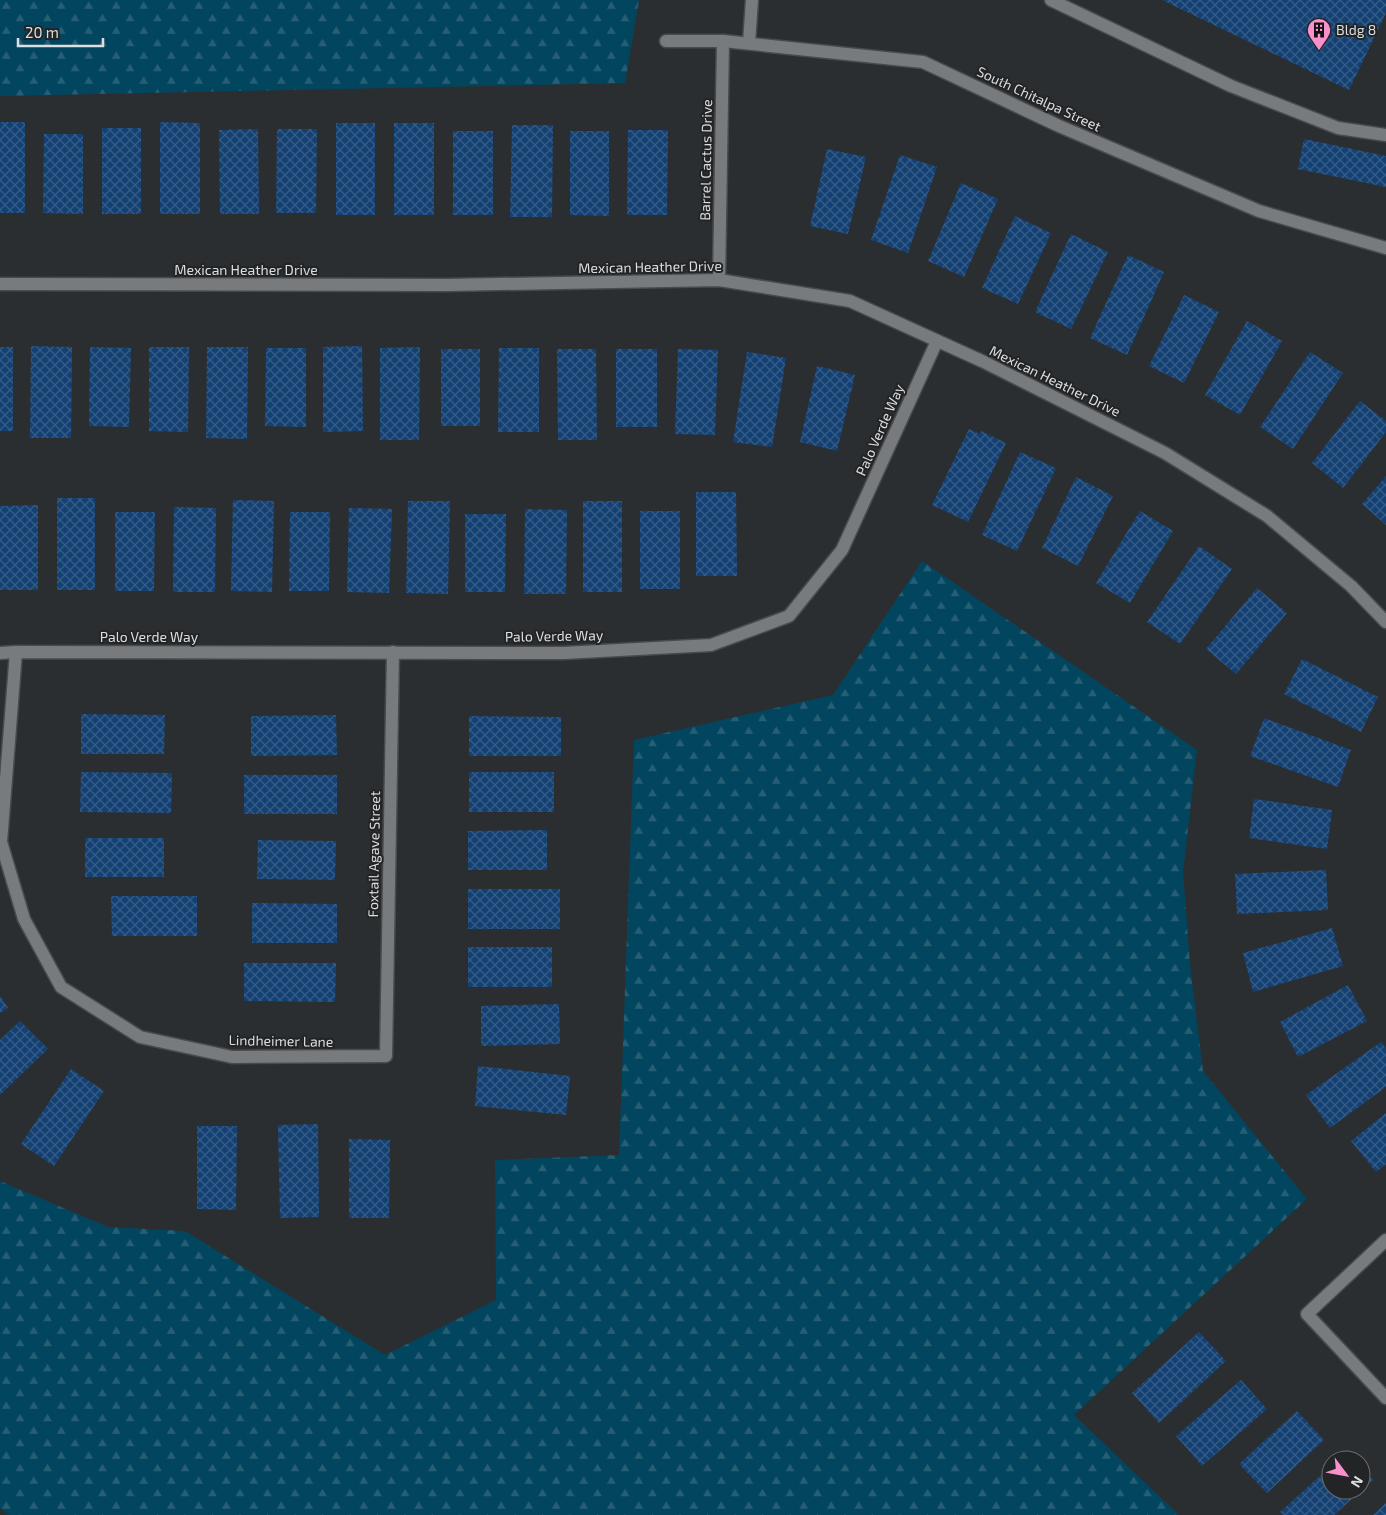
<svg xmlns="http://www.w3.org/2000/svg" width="1386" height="1515" viewBox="0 0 1386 1515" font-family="'Exo 2',sans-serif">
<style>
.forest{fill:url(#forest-firs)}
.building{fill:url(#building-cross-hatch)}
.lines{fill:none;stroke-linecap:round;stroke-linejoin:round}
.minor-casing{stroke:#484a4c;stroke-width:15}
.minor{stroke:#787b7d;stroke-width:12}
.labels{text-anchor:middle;stroke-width:4;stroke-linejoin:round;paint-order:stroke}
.poi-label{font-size:14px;fill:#dcdedf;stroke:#222426;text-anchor:start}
.street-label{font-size:14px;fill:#dcdedf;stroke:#222426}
</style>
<defs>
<pattern id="forest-firs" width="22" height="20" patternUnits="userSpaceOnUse" patternTransform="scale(1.25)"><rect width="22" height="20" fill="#02455e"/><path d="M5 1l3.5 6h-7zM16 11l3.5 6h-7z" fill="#265f75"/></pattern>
<pattern id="building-cross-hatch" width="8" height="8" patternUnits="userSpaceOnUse" patternTransform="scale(1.25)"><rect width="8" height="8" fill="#144173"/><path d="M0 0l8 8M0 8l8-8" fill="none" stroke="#365c86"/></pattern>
</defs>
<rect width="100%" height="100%" fill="#2b2e30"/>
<g class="forest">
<polygon points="0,0 639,0 625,83 0,96"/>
<polygon points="922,561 1197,750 1183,872 1190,965 1203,1071 1307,1199 1074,1415 1179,1515 9,1515 0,1508 0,1181 108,1227 185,1231 385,1355 496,1300 495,1160 619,1155 634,740 833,695"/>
</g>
<g class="building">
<polygon points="1162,0 1386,0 1386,13 1349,90"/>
<rect x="0" y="122" width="25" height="91"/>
<polygon points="160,122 200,123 200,214 160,214"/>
<rect x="336" y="123" width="39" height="92"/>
<rect x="394" y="123" width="40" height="92"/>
<polygon points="512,125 553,125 552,217 510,217"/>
<rect x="102" y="128" width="39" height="86"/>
<polygon points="258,129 259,214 220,214 219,130"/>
<polygon points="277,129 317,129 316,213 276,213"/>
<polygon points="628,130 668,130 667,215 627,215"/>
<rect x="453" y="131" width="40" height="84"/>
<polygon points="570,131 609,131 609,216 570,215"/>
<polygon points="44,134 83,134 83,214 43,213"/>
<polygon points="1304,139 1386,156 1386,187 1298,169"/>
<polygon points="827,149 866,157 848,234 810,226"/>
<polygon points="900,155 937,167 908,253 871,240"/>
<polygon points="961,183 998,199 964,277 928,261"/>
<polygon points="1015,216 1051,233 1018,304 982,288"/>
<polygon points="1071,234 1108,252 1071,329 1035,312"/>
<polygon points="1128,255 1164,272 1127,355 1090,338"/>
<polygon points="1184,295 1219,312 1184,383 1149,366"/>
<polygon points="1247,321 1282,341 1240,415 1205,395"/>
<polygon points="31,346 72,347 71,438 30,438"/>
<polygon points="362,346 363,431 323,432 323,347"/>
<rect x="0" y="347" width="13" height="84"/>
<polygon points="90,347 131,348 129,427 89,426"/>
<polygon points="149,347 189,347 188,432 149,431"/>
<polygon points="207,347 248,347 247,439 206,438"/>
<polygon points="420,347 419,440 380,440 380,348"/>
<polygon points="266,348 306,348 306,427 265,426"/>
<polygon points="499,348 539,348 539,432 498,432"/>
<rect x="441" y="349" width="39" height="77"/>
<polygon points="557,349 596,349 597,440 558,440"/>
<rect x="616" y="349" width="41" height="78"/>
<polygon points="678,349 718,350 715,435 675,434"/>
<polygon points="747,352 786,358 772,447 733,442"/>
<polygon points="1310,352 1343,373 1293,449 1260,427"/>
<polygon points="817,366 855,375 837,451 800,442"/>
<polygon points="1360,401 1386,421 1386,432 1343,488 1312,463"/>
<polygon points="969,429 980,434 981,431 1006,443 968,522 932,505"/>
<polygon points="1020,452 1056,468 1017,551 982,535"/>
<polygon points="1386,476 1386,525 1362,504"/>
<polygon points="1076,477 1113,496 1078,566 1042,548"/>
<polygon points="696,492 736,492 737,576 696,576"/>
<rect x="57" y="498" width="38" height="92"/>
<polygon points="233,500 274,501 272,592 231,591"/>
<polygon points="408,501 450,501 448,594 406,593"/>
<rect x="583" y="501" width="39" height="91"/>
<polygon points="38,505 38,590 0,590 0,506"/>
<polygon points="174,507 216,508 215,592 173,592"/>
<polygon points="349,508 392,509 389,593 347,592"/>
<polygon points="525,509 567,510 566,594 524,594"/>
<rect x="640" y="511" width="40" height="78"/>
<polygon points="1140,511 1173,531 1130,603 1096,583"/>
<polygon points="115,512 155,512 154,591 115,591"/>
<polygon points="290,512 330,512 329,591 289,591"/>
<polygon points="465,514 506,514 505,592 465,592"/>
<polygon points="1199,546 1232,569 1180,644 1147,622"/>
<polygon points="1257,588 1287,613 1236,674 1206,649"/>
<polygon points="1302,659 1378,697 1361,732 1284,694"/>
<polygon points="81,714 165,715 164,754 81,754"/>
<polygon points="336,715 337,755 251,756 251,716"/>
<polygon points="469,716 561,717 561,756 469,756"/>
<polygon points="1264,718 1351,750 1338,787 1250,756"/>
<polygon points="81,772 172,773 171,813 80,812"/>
<rect x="469" y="772" width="85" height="40"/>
<rect x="244" y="775" width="93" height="39"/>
<polygon points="1254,799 1332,810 1327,849 1249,838"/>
<polygon points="547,830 547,870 468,870 468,831"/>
<rect x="85" y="838" width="79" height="39"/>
<polygon points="258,840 336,841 335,880 257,879"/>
<polygon points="1326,870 1328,910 1237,914 1235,874"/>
<rect x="468" y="889" width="92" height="40"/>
<polygon points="111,896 197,896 197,936 112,936"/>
<polygon points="252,903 337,904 337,943 252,943"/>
<polygon points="1332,928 1343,966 1253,992 1243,953"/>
<rect x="468" y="947" width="84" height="40"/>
<polygon points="244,963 336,963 335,1002 244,1001"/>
<polygon points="1348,985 1367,1021 1298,1057 1280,1022"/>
<polygon points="0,996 8,1008 0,1013"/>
<polygon points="559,1004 560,1044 481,1046 481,1006"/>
<polygon points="20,1021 48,1049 0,1095 0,1040"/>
<polygon points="1381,1042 1386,1048 1386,1087 1330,1128 1306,1095"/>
<polygon points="478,1066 570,1076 566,1115 475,1106"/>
<polygon points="71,1069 104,1091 54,1166 21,1144"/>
<polygon points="1386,1113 1386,1164 1376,1172 1351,1141"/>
<polygon points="318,1124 319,1217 280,1218 278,1125"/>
<polygon points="197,1126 237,1126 236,1210 197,1209"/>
<polygon points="349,1139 390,1140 389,1218 349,1218"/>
<polygon points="1199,1332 1226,1361 1159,1423 1132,1393"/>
<polygon points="1241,1380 1267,1409 1202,1466 1176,1436"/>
<polygon points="1297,1411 1324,1440 1267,1493 1239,1464"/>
<polygon points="1348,1451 1356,1460 1337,1460"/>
<polygon points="1331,1466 1331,1490 1361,1490 1361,1466 1373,1480 1334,1515 1283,1515 1280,1512"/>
<polygon points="1386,1503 1386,1515 1373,1515"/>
</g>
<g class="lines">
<g class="minor-casing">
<g id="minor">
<polyline points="1051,0 1231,86 1338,128 1386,135"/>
<polyline points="666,41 723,41 923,62 1059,126 1259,211 1386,248"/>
<polyline points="749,43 752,0"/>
<polyline points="719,280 723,41"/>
<polyline points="0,284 448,285 719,280 850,301 984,362 1165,453 1267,516 1351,586 1386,622"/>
<polyline points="16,652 1,842 24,919 61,987 140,1037 232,1057 386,1056 393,652"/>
<polyline points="0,653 16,652 564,653 711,645 789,616 842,550 937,341"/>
<polyline points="1386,1240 1307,1314 1386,1398"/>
</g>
</g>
<use href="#minor" class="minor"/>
</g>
<defs>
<g id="building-pin" transform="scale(1.25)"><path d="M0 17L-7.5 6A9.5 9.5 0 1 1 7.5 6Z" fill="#f890cc" stroke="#222426"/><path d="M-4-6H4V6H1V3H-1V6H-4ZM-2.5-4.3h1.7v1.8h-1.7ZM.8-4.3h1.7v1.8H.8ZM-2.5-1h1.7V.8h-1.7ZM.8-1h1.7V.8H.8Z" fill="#111"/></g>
</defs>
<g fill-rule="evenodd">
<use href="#building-pin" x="1319" y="30"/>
</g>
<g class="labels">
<g class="poi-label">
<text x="1336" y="35">Bldg 8</text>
</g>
<g class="street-label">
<text transform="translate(1039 99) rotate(25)" y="5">South Chitalpa Street</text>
<text transform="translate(706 160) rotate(-89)" y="5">Barrel Cactus Drive</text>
<text transform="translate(650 267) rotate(-1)" y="5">Mexican Heather Drive</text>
<text x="246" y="275">Mexican Heather Drive</text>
<text transform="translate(1055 381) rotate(26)" y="5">Mexican Heather Drive</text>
<text transform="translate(880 430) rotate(-66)" y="5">Palo Verde Way</text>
<text transform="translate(554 636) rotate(-1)" y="5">Palo Verde Way</text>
<text x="149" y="642">Palo Verde Way</text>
<text transform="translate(374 854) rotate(-89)" y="5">Foxtail Agave Street</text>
<text transform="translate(281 1041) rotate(1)" y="5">Lindheimer Lane</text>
</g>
</g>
<g transform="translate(1346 1475) rotate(122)"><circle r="24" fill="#222426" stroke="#6c6e70"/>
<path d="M0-4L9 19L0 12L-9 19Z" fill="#f890cc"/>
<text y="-8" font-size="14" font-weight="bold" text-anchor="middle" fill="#dcdedf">N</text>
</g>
<path d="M18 38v8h85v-8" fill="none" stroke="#dcdedf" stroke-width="2.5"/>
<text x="25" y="38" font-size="15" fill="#dcdedf" stroke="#222426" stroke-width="4" paint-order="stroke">20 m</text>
</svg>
